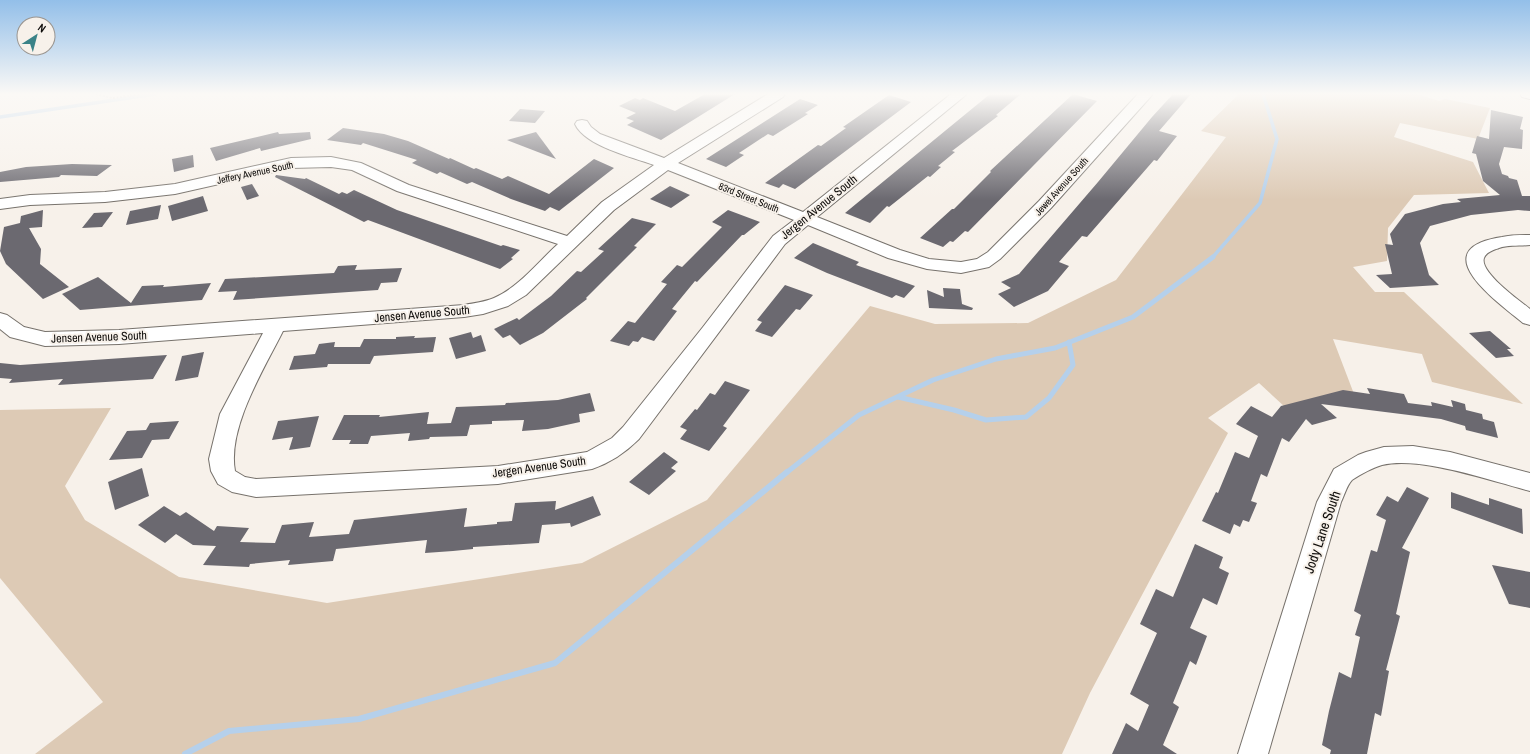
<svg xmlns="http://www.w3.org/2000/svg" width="1530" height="754" viewBox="0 0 1530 754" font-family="'Archivo Narrow',sans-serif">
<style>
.green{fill:#ddcab5}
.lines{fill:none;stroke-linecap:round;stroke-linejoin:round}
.stream-far2{stroke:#b5d0eb;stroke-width:3.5}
.stream-far1{stroke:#b5d0eb;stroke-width:5}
.stream{stroke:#b5d0eb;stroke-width:6}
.building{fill:#6b6970}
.minor-casing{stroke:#77726c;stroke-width:2}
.path{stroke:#b1aca6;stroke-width:2;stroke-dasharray:2 1.5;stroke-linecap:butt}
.minor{fill:#fff;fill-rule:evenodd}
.labels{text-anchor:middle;stroke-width:4;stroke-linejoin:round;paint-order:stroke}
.far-street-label{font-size:10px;fill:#0e0c0a;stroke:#f7f1ea}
.street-label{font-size:12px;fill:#0e0c0a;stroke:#f7f1ea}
.near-street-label{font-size:14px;fill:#0e0c0a;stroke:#f7f1ea}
</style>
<rect width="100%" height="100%" fill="#f7f1ea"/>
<polygon class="green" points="1239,94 1417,94 1439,101 1445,99 1490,108 1478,139 1400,123 1394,137 1473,162 1489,193 1414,195 1388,228 1387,261 1353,267 1375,292 1404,292 1523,404 1432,382 1422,354 1333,339 1354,394 1285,407 1259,383 1208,418 1228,433 1090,693 1062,754 35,754 103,702 0,578 0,410 111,408 65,486 85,520 179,577 327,603 582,563 707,500 870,306 935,324 1028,323 1116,280 1226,137 1201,131"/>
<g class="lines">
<g class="stream-far2">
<polyline points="0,117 155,94"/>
<polyline points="1212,258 1260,203 1277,139 1263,94"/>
</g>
<g class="stream-far1">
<polyline points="898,397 954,410 986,420 1026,417 1049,398 1073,365 1069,342"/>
<polyline points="786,473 859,415 933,380 996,359 1055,348 1133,317 1213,257"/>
</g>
<polyline class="stream" points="185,754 229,731 359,719 555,663 787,472"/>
</g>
<g class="building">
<polygon points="705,94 735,94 661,140 627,125 634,121 626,118 636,113 619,106 635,98 640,100 643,98 675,111"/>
<polygon points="990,94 1021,94 996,115 998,116 952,151 955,152 938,166 941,167 930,177 928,176 889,207 887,206 870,223 845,213"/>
<polygon points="1073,94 1097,101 968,232 965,231 953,242 950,241 943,247 920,238 952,209 954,209 991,172 990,171"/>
<polygon points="1173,94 1191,94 1159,131 1177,136 1157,161 1154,160 1087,237 1082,236 1059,262 1069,266 1048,291 1014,307 998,294 1011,288 1001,282 1019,274 1098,182 1152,117"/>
<polygon points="889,95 911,102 795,189 783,184 779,188 765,183 818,145 821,146 846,128 843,127"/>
<polygon points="800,99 818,105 805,113 808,114 773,136 768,134 739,153 744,155 726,167 706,159"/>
<polygon points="520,109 545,111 535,123 509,121"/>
<polygon points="1491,110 1523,117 1520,129 1523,130 1522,149 1504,147 1499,164 1502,174 1508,176 1509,178 1517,180 1522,196 1530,196 1530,211 1518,210 1471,215 1430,226 1420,243 1429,275 1439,285 1390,288 1376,275 1392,274 1385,244 1393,245 1390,234 1405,214 1443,204 1461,202 1457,199 1500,195 1483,181 1476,154 1472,153 1477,136 1489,139"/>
<polygon points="343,128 384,134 408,141 449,159 450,158 474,169 476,168 502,179 508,176 549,194 594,159 614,168 559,211 550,207 545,211 511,199 472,182 467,184 440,172 437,174 412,163 417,160 363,143 361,145 327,140"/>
<polygon points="278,132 279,134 310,132 311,139 261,151 260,148 216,161 210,148"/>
<polygon points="536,132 556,159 507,140"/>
<polygon points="193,155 194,167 174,172 172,159"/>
<polygon points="72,164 112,165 97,176 61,175 59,177 0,182 0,172 26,167"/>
<polygon points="276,175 305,179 306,178 339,194 342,192 347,194 354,190 397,210 501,246 503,245 520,250 511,258 513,259 500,269 368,220 364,222 275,177"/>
<polygon points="252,184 259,196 247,200 241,187"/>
<polygon points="670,186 690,195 671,208 650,199"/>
<polygon points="203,196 208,211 172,221 168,206"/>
<polygon points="161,205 158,219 126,225 130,211"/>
<polygon points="43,210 42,227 29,228 41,249 40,264 69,287 43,299 6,264 0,251 4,227 20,223 21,216"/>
<polygon points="728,210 760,222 744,235 742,235 697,282 695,281 672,309 677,311 654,341 642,337 638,342 633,341 629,346 610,341 628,321 635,323 667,284 661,282 677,265 682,267 722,227 712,222"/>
<polygon points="113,212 102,227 82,228 94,213"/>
<polygon points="632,218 656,224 634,246 637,247 586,298 587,299 543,333 520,345 510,335 503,338 494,329 517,318 519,320 551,296 577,271 581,272 604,251 598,249"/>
<polygon points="813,243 859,262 856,265 915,286 904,298 896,295 892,298 827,273 794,258"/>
<polygon points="357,265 355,270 402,268 397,282 381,283 378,290 233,300 237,291 218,292 225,279 334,273 338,266"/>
<polygon points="98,277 131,303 142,286 164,285 163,287 211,283 202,300 80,310 62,294"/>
<polygon points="785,285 813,295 800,310 796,309 772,337 755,331 762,322 757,320"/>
<polygon points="943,288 960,289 962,304 973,308 972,310 929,308 927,290 944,297"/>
<polygon points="1490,331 1511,349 1507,349 1514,356 1496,358 1469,333"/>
<polygon points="471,332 473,338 481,335 486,351 456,359 449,338"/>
<polygon points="415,336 414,338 436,337 433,352 374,356 370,364 328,364 327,367 289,370 294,356 315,354 319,344 335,342 334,347 360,347 364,339 396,339 396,337"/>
<polygon points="204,352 198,377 175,381 182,356"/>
<polygon points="167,355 153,379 58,385 63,379 9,383 12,379 0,378 0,363 20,365"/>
<polygon points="725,381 750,390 723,426 727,428 709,451 680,439 687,430 680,427 695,409 697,410 710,393 715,395"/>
<polygon points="1367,388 1404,394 1408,403 1432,406 1431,402 1453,407 1451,400 1465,404 1466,410 1482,414 1483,419 1494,422 1498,438 1466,430 1465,426 1441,419 1321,404 1337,418 1312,425 1306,419 1289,442 1282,438 1267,477 1261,474 1251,501 1257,503 1249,522 1243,520 1240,527 1234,524 1230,534 1202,521 1216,492 1218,493 1235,452 1249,458 1258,436 1236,424 1251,406 1272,417 1281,406 1343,390 1370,394"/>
<polygon points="590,393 595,411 579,414 580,422 548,429 522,431 524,420 492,421 492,424 470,425 467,436 430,437 429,439 408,441 410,433 371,436 368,444 349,444 351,440 332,440 344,415 380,415 379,417 429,412 427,424 451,423 456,407 505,405 506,403 558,400"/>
<polygon points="319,416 310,447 289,450 293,437 272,440 278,421"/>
<polygon points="179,421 169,439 152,440 142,458 109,460 127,431 146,430 150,423"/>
<polygon points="664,452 678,462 671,468 676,471 649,495 629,482"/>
<polygon points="142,468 149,496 115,510 108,482"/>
<polygon points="1407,487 1429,498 1402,548 1410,552 1396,614 1400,616 1386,670 1389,671 1381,716 1375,713 1367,754 1330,754 1331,750 1322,745 1329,711 1339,672 1351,678 1360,637 1355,635 1361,615 1354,611 1371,550 1377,552 1386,520 1376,515 1387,496 1398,502"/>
<polygon points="1451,492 1489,505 1489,498 1522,509 1523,534 1451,508"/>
<polygon points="593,496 601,515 571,527 570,523 542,525 539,543 473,547 473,549 453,551 425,553 427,540 336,549 333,561 288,565 290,560 250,564 249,567 203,565 216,546 193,545 176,534 165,543 138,525 164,506 180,516 186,512 214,531 217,526 249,528 240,542 275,543 282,525 314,522 309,537 349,534 354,520 467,508 464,527 497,524 497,522 512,521 515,503 556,501 555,510"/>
<polygon points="1195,544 1223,557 1219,568 1229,573 1217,605 1203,598 1190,628 1207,636 1196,665 1190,661 1173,703 1179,707 1163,745 1177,754 1112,754 1126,723 1138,731 1149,705 1130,694 1157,633 1140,624 1156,589 1173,597"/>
<polygon points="1492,565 1530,572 1530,608 1509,604"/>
</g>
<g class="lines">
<g class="minor-casing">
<g id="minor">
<path d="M768,94H785L783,97L678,163L803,212L951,94H967L817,217L900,250L929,259L961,262L977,259L988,252L1039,201L1138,94H1153L1051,208L1000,259L989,267L961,273L927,269L888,258L808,225L785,244L639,439C626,452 610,463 592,469L498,484L256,497L232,492L218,484L211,471L209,459L220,414L263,333L119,344L45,346L10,337L0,329V313L7,315L24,327L45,332L119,330L464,305C474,303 485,302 494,298C519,287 538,262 558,244L397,191L352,170L331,167L291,168L175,194L105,202L30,205L0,209V199L30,195L105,192L175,184L291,158L331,157L361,163L409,185L567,236L602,202L654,165C632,157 585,146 575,124L577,121L582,120L587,121L591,127L600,134L664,158ZM668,170L794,220L773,236L703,327L623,427L612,438L587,452L498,466L256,479L245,477L235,471C227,428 264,369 283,331L464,317L483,314L508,306L526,295L614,210Z"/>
<polygon points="1520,94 1530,94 1530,99 1522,97"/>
<path d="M1530,235V245C1520,246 1508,245 1499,248C1494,250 1486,252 1484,258C1479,272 1520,301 1530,309V325L1523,323C1496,301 1423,249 1502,237C1511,235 1521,235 1530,235Z"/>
<path d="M1413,446L1450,452L1530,473V491C1491,481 1422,456 1382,465C1372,468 1361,474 1352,480C1347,485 1344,496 1341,502L1268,754H1238L1317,502L1334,469L1358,455L1366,452L1384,447Z"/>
</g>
</g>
<polyline class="path" points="96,94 113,98 140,94"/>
<use href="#minor" class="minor"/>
</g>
<linearGradient id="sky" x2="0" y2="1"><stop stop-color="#93bfe9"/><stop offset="0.47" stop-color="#fbf9f6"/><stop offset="1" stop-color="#fbf9f6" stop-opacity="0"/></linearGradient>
<rect width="1530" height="200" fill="url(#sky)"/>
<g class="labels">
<g class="far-street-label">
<text transform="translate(255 172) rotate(-12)" y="4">Jeffery Avenue South</text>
<text transform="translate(1061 186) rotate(-48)" y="4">Jewel Avenue South</text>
<text transform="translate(749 197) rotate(22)" y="4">83rd Street South</text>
</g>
<g class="street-label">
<text transform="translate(819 207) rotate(-39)" y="4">Jergen Avenue South</text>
<text transform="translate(422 314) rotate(-5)" y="4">Jensen Avenue South</text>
<text transform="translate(99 337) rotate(-2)" y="4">Jensen Avenue South</text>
<text transform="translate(539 467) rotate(-8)" y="4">Jergen Avenue South</text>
</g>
<g class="near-street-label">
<text transform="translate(1322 532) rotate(-71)" y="5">Jody Lane South</text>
</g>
</g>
<g transform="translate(36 36) rotate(36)"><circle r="19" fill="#f7f1ea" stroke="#9a9590"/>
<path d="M0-3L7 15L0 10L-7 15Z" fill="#3a8287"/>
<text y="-6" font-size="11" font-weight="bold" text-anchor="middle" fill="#0e0c0a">N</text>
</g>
</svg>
